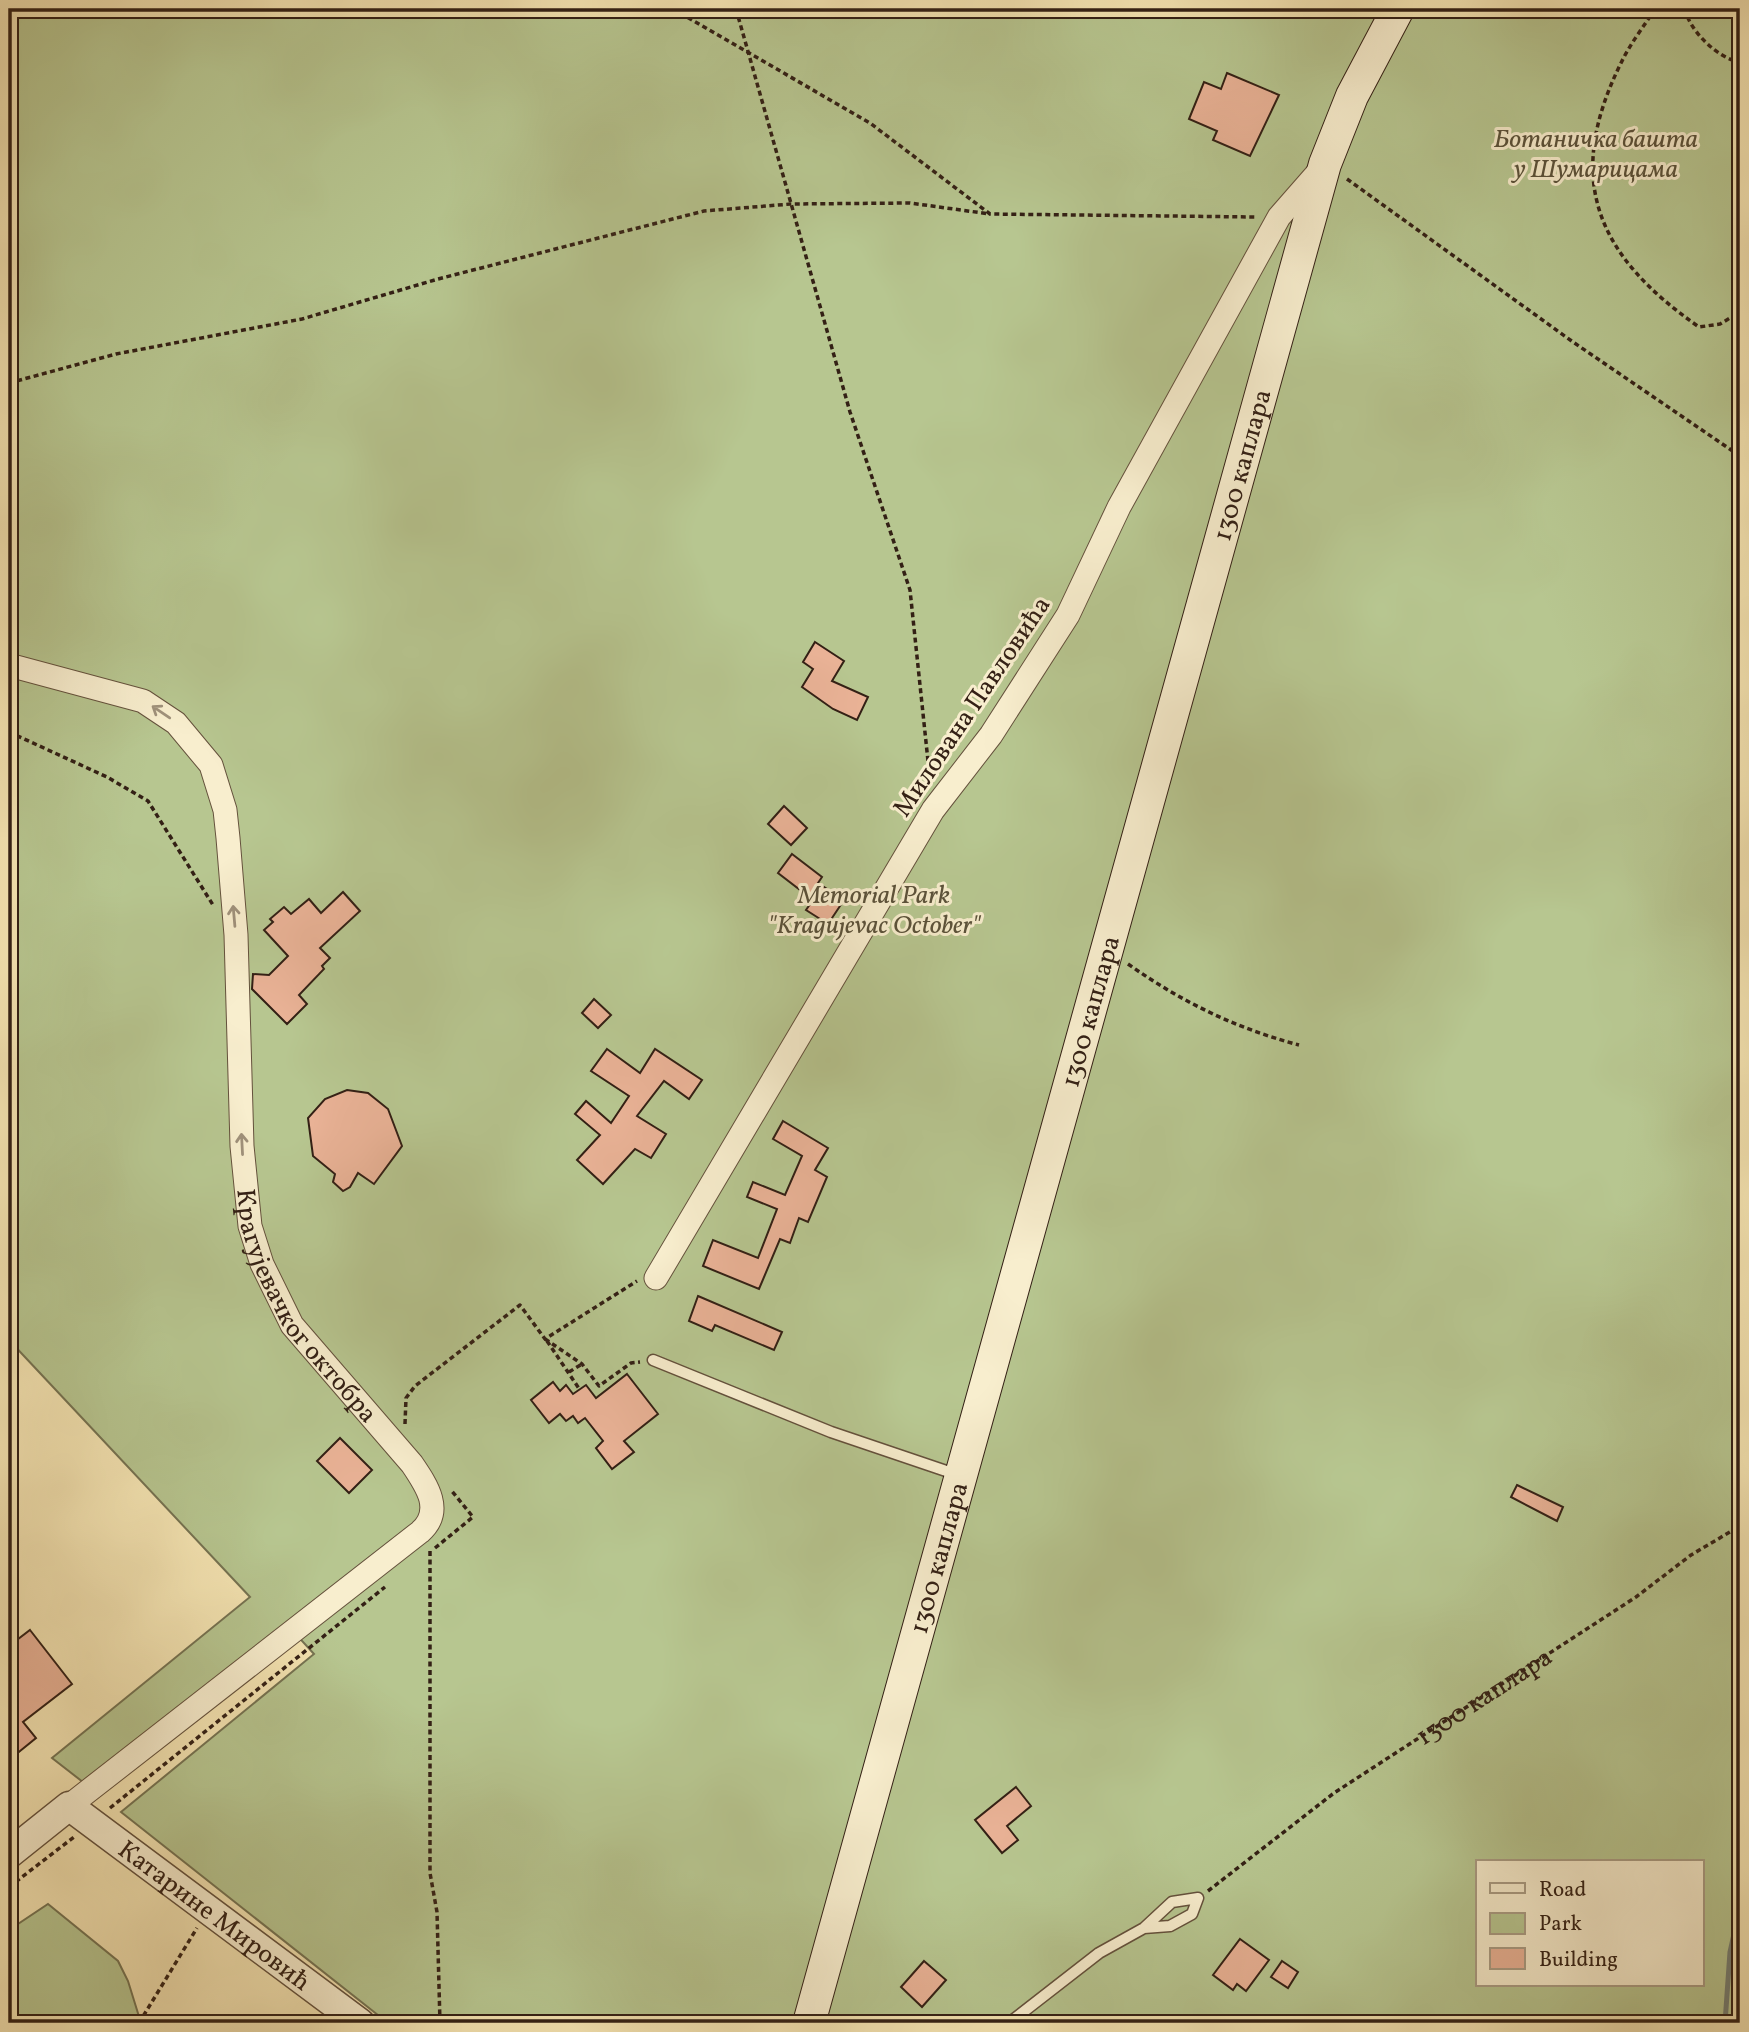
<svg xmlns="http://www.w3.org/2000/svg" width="1749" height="2032" viewBox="0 0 1749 2032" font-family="Vollkorn,serif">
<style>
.green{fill:#b7c690;stroke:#757352;stroke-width:2;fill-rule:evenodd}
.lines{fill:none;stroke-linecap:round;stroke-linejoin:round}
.stream{stroke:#737e74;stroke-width:5}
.building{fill:#e9b296;stroke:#332015;stroke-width:2}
.service-casing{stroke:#64513c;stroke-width:13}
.minor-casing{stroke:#64513c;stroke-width:25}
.tertiary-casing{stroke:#64513c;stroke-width:31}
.secondary-casing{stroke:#332015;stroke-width:34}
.path{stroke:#332015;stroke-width:3.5;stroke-dasharray:5 3.5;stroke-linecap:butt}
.service{stroke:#f8eece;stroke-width:10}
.minor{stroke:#f8eece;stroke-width:23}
.tertiary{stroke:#f8eece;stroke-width:28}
.secondary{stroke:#f8eece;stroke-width:32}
.oneway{stroke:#9f917b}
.labels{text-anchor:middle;stroke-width:6;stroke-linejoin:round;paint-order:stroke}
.park-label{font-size:26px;font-style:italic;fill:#5b523a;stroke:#f8eece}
.street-label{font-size:26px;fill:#332015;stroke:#f8eece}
</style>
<rect width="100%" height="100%" fill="#f5e5b3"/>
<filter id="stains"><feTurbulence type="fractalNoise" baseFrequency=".00286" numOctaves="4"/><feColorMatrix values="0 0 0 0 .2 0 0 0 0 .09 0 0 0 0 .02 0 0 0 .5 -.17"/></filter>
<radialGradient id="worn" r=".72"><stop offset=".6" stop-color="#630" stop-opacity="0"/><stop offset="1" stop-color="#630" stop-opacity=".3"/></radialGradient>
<g class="green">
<path d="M9,9H1740V2023H388L121,1812L314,1654L294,1632L97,1793L52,1758L250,1597L9,1340ZM1478,1862H1702V1985H1478Z"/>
<polygon points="48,1904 118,1961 128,1981 141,2023 9,2023 9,1930"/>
</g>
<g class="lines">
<polyline class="stream" points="1725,2023 1730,1952 1740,1907"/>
</g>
<g class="building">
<polygon points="1227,73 1279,95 1250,156 1213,140 1217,131 1189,119 1204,82 1221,89"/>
<polygon points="815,642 844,661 832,681 868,697 857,720 833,709 802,687 813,669 803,662"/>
<polygon points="784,806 807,828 791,845 768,824"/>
<polygon points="792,854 822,877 818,883 844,900 828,924 806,910 813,900 778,873"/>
<polygon points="343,892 360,911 320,948 330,958 322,966 324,969 299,995 307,1004 287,1024 252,989 253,974 269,975 288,956 264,930 273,922 270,919 284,907 291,914 309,899 321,913"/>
<polygon points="594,999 611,1015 598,1028 582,1013"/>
<polygon points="607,1049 640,1073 655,1049 702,1080 689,1099 664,1081 637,1116 666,1134 651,1158 635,1149 603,1184 577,1160 600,1135 575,1114 586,1101 611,1123 629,1096 591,1071"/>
<polygon points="347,1090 368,1093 388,1109 402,1146 374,1184 358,1173 350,1187 343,1191 333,1182 335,1174 313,1156 308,1118 325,1099"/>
<polygon points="783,1121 828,1148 815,1170 827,1177 808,1222 799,1218 790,1243 780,1239 759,1289 703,1266 713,1240 758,1258 777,1209 747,1197 753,1182 785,1195 802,1156 773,1139"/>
<polygon points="698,1296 782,1332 774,1350 715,1325 712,1331 689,1321"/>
<polygon points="627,1374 658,1414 624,1441 634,1452 612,1469 596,1448 603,1441 585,1418 578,1423 573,1416 566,1421 560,1414 549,1423 531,1400 553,1382 560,1391 566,1385 573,1394 586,1385 596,1398"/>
<polygon points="340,1438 372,1470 349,1493 317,1461"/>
<polygon points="1517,1485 1563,1507 1557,1521 1511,1497"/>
<polygon points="30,1630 72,1684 23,1722 36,1738 9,1760 9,1646"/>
<polygon points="1016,1787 1031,1806 1007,1826 1018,1840 1002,1853 975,1820"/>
<polygon points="1240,1939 1269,1960 1246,1991 1237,1984 1233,1990 1213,1975"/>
<polygon points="924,1961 946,1980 922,2007 901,1987"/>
<polygon points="1282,1961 1298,1972 1288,1988 1271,1977"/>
</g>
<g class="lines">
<g class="service-casing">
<g id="service">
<polyline points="653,1360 831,1432 958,1475"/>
<polyline points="1009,2023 1099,1953 1144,1928 1172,1902 1198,1898 1192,1914 1170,1926 1144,1928"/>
</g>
</g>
<g class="minor-casing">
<g id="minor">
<path id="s2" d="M9,665L143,701L176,723L211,765L225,810L228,838L236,935L242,1146L250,1226L262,1264L292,1325L412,1464C427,1486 444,1511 420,1532L69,1806"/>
<polyline points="656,1278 933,810 991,735 1068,615 1119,507 1279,217 1321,169"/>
</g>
</g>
<g class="tertiary-casing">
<g id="tertiary">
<path id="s3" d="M9,1854L69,1806L360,2023"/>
</g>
</g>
<g class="secondary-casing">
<g id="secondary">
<path id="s4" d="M809,2023L1325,164L1352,96L1398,9"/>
</g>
</g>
<g class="path">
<polyline points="673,9 870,123 990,214 1256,217"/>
<polyline points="736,9 850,412 910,590 930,780"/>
<path d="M1655,9C1644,26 1630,44 1621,63C1563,180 1597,256 1699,327L1720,324L1740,312"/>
<path d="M1685,9C1689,30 1718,59 1740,62"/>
<polyline points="1347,179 1573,342 1740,456"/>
<polyline points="9,383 116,354 302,319 438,279 704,211 791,204 910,203 990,214"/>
<polyline points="9,732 107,777 148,801 213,905"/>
<path d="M1128,964C1182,1002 1235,1028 1299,1045"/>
<polyline points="545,1339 582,1364 599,1386 631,1363 640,1362"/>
<polyline points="547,1341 580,1390"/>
<polyline points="569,1372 582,1364"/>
<polyline points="405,1424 406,1398 415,1386 520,1305 545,1339 637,1281"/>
<polyline points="435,1548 473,1517 451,1490"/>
<polyline points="430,1551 430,1873 437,1912 440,2023"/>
<polyline points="110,1808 385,1587"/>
<polyline points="9,1887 74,1837"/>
<path id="s1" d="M1208,1891L1334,1793L1636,1597L1691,1555L1740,1526"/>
<polyline points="139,2023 197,1928"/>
</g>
<use href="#service" class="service"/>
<use href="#minor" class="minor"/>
<use href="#tertiary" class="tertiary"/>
<use href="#secondary" class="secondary"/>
</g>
<defs><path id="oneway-shaft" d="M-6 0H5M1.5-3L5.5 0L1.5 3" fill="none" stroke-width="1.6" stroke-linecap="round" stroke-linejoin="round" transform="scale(1.75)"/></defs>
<g class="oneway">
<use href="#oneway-shaft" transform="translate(161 712) rotate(-146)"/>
<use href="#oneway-shaft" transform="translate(234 916) rotate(-95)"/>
<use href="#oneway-shaft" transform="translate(242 1144) rotate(-93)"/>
</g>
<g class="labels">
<g class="park-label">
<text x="1596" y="147">Ботаничка башта<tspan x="1596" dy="30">у Шумарицама</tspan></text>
<text x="874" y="903">Memorial Park<tspan x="874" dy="30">"Kragujevac October"</tspan></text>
</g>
<g class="street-label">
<text dy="9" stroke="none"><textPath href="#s4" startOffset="1617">1300 каплара</textPath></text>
<text transform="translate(971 706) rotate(-56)" y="9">Милована Павловића</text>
<text dy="9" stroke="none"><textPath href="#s4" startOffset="1050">1300 каплара</textPath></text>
<text dy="9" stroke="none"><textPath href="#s2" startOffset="794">Крагујевачког октобра</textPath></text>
<text dy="9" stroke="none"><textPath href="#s4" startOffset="483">1300 каплара</textPath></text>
<text dy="9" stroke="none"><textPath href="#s1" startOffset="338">1300 каплара</textPath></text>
<text dy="9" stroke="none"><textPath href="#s3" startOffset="259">Катарине Мировић</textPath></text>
</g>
</g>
<rect width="1749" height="2032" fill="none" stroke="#f5e5b3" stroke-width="35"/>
<rect x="10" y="10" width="1728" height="2011" fill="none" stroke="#332015" stroke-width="3.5"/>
<rect x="18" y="18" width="1714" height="1997" fill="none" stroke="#332015" stroke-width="2"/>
<rect x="1476" y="1860" width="228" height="126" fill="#f8eece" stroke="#a99c84" stroke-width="2"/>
<rect x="1490" y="1883" width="35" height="10" fill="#f8eece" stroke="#a99c84" stroke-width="2"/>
<text x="1539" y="1896" font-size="21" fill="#332015">Road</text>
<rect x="1490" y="1913" width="35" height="21" fill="#b7c690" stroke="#a99c84" stroke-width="2"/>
<text x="1539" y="1930" font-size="21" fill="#332015">Park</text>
<rect x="1490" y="1948" width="35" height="21" fill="#e9b296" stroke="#a99c84" stroke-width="2"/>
<text x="1539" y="1966" font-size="21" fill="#332015">Building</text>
<rect width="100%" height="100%" filter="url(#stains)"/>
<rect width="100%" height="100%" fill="url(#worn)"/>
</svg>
